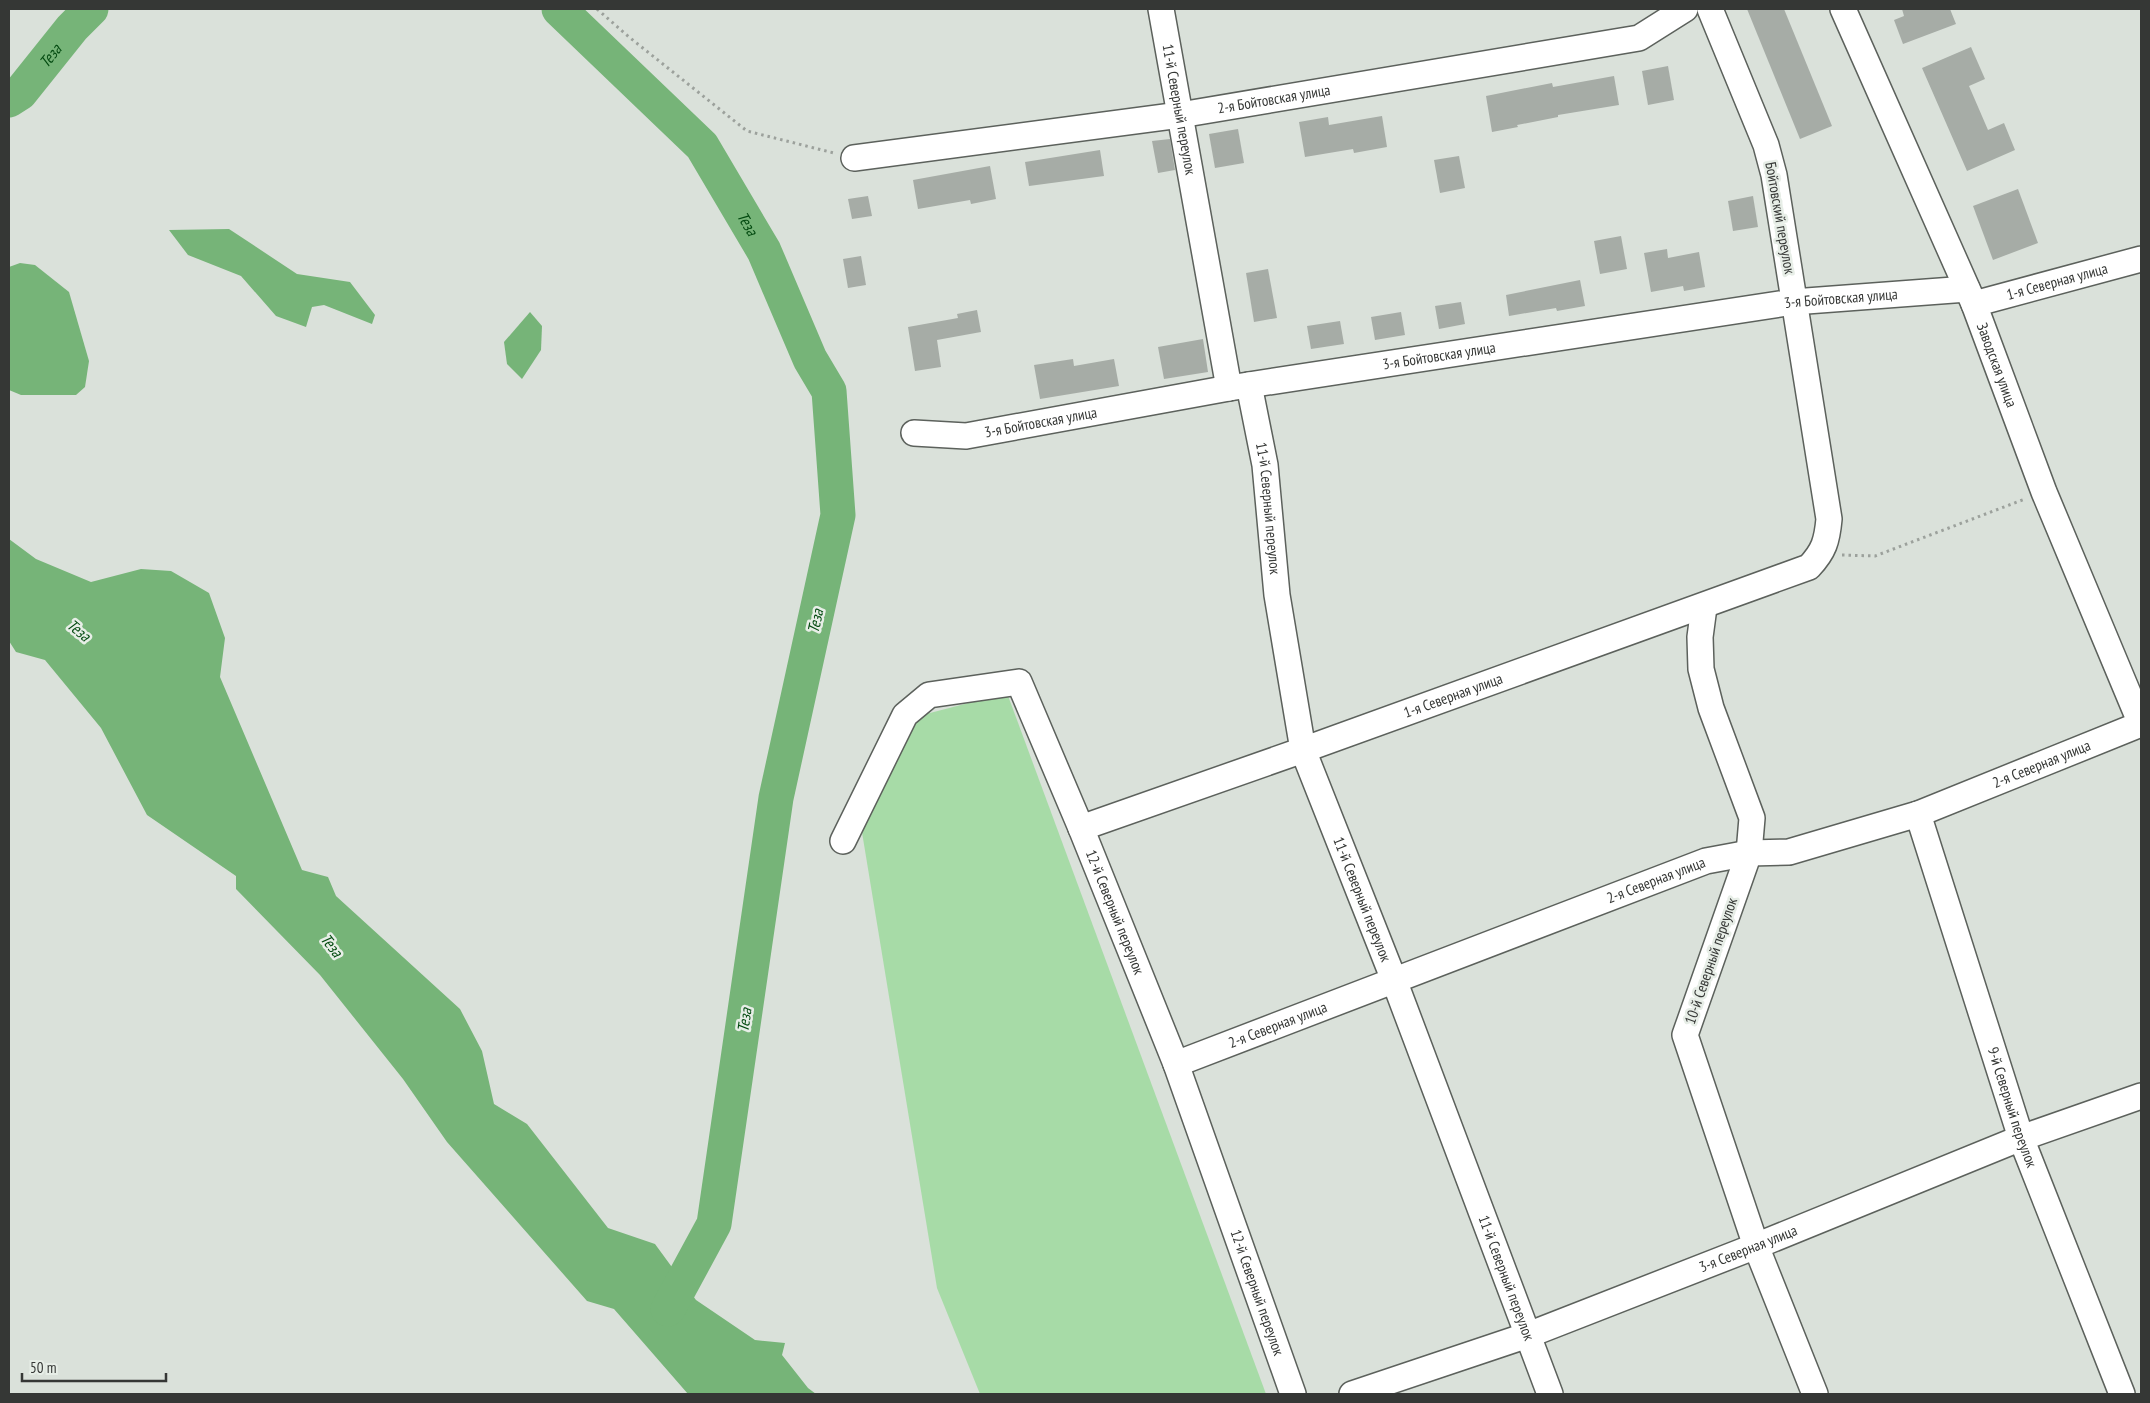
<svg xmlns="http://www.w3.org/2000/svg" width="2150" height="1403" viewBox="0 0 2150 1403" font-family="'PT Sans Narrow',sans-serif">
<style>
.green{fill:#a7dba7}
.water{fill:#76b478}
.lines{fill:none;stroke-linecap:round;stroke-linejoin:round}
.river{stroke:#76b478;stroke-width:35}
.building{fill:#a6aca6}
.minor-casing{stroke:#5c615c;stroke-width:28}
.path{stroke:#9ca19c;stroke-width:3;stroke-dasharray:2.5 4;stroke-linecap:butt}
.minor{stroke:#fff;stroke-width:25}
.labels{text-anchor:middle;stroke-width:5;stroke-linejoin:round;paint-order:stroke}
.street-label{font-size:15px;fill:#353735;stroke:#e7eee7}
.water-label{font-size:16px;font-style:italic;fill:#044b11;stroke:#e7eee7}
</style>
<rect width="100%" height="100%" fill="#dae1da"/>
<polygon class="green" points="1007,693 1266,1394 980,1394 937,1288 858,808 903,720"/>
<g class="water">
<polygon points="229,229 297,274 350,282 375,315 372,324 324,305 312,307 306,327 276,316 241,276 188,255 169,230"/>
<polygon points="20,263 35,265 69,292 89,361 85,387 76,395 21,395 9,390 9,267"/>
<polygon points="530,312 542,326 541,350 522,379 507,364 504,342"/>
<polygon points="9,539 36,559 91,582 141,569 171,571 209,593 225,638 220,677 302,870 328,877 336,896 460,1009 482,1051 494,1104 527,1124 608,1228 655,1244 696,1300 755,1340 785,1343 782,1355 808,1388 816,1394 688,1394 614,1309 587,1301 447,1142 403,1079 320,975 236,889 236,876 147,815 101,728 45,660 16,652 9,641"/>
</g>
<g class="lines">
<g class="river">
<path id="s1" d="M559,9L702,146L764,251L810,359L829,391L838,515L776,798L714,1224L668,1309"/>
<path id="s2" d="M9,100L20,93L72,28L91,9"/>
</g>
</g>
<g class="building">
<polygon points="1747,9 1784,9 1832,126 1800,139"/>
<polygon points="1902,9 1950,9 1956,24 1903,44 1894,20 1904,16"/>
<polygon points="1971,47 1985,79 1969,86 1988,130 2004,123 2015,150 1967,171 1922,68"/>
<polygon points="1668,66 1674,100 1648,105 1642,71"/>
<polygon points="1614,76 1619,105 1558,115 1558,117 1517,125 1518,127 1492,132 1486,96 1552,83 1553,87"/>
<polygon points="1382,116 1387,147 1354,153 1353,149 1305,157 1299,122 1328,117 1329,125"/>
<polygon points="1238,129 1244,163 1215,168 1209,134"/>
<polygon points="1170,139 1175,170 1158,173 1152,141"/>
<polygon points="1100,150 1104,176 1029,186 1025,162"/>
<polygon points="1459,156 1465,188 1440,193 1434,160"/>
<polygon points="990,166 996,199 971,204 970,200 918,209 913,180"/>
<polygon points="2018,189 2038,243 1993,260 1973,206"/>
<polygon points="868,196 872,216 852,219 848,199"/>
<polygon points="1753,196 1758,227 1733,231 1728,201"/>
<polygon points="1621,236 1627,269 1600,274 1594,241"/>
<polygon points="1667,249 1668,258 1699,252 1705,287 1684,291 1683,286 1651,292 1644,253"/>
<polygon points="861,256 866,285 848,288 843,259"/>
<polygon points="1268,269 1277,318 1254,322 1246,273"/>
<polygon points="1580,280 1585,306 1557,311 1556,308 1509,316 1506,295"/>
<polygon points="1461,302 1465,324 1439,329 1435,306"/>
<polygon points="977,310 981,332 937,340 941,367 915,371 908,327 958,318 957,314"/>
<polygon points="1401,312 1405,335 1375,340 1371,317"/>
<polygon points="1340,321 1344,344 1311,349 1307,326"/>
<polygon points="1203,339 1208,372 1164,379 1158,347"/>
<polygon points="1073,359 1074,366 1114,359 1119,386 1040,399 1034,365"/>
</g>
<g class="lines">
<g class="minor-casing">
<g id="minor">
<path id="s3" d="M1161,9L1229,388"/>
<path id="s4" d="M1843,9L1974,304L2044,492L2141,724"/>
<path id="s5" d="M854,158L1180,115L1639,38L1685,9"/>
<path id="s6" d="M1974,304L2141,259"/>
<path id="s7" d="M1249,385L1265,465L1277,595L1303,750L1394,980L1550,1394"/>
<path id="s8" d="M914,433L966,436L1229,388L1793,302L1967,289"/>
<polyline points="1704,607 1700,637 1701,669 1711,708 1752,818 1749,853 1685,1035 1756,1246 1815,1394"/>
<path id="s9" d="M1918,814L2021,1138L2122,1394"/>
<path id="s10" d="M1081,828L1303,750L1809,567C1824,551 1827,541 1829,519L1774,175L1766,145L1710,9"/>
<path id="s11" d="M843,841L905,715L929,695L1019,682L1081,828L1176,1064L1293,1394"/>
<path id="s12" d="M1176,1064L1706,861L1749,853L1789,852L1918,814L2141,724"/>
<path id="s13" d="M1352,1394L1528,1335L1756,1246L2021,1138L2141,1096"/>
</g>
</g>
<g class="path">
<polyline points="597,9 629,37 747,131 834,153"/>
<polyline points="1842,555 1875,556 2025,499"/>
</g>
<use href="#minor" class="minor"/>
</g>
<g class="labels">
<g class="street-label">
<text dy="5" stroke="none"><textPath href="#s5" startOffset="424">2-я Бойтовская улица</textPath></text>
<text dy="5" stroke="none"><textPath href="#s3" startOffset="102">11-й Северный переулок</textPath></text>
<text transform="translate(1780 218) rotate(80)" y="5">Бойтовский переулок</text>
<text dy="5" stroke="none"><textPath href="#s6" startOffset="86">1-я Северная улица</textPath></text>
<text dy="5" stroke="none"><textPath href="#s8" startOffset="938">3-я Бойтовская улица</textPath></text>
<text dy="5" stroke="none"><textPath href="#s8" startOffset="532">3-я Бойтовская улица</textPath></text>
<text dy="5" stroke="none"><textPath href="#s4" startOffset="388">Заводская улица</textPath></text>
<text dy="5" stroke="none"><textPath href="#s8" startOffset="128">3-я Бойтовская улица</textPath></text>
<text dy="5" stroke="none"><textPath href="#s7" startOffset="125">11-й Северный переулок</textPath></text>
<text dy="5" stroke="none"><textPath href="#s10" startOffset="395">1-я Северная улица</textPath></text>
<text dy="5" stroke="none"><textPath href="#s12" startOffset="919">2-я Северная улица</textPath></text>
<text dy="5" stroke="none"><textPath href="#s12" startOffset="514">2-я Северная улица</textPath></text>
<text dy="5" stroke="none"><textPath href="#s7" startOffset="530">11-й Северный переулок</textPath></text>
<text dy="5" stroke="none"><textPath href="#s11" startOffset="512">12-й Северный переулок</textPath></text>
<text transform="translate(1711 961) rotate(-71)" y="5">10-й Северный переулок</text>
<text dy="5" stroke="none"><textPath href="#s12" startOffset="109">2-я Северная улица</textPath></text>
<text dy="5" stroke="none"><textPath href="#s9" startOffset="308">9-й Северный переулок</textPath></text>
<text dy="5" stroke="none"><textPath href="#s13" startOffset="422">3-я Северная улица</textPath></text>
<text dy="5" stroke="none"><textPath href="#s7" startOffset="935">11-й Северный переулок</textPath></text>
<text dy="5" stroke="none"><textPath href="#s11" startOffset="918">12-й Северный переулок</textPath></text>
</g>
<g class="water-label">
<text dy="6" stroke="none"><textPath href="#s2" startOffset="61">Теза</textPath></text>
<text dy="6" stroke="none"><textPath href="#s1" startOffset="288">Теза</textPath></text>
<text transform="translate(815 621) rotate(-78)" y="6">Теза</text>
<text transform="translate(79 630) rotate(39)" y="6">Теза</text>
<text transform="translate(332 945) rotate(52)" y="6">Теза</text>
<text transform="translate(744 1020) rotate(-82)" y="6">Теза</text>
</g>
</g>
<rect width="2150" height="1403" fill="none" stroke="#353735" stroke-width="20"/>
<path d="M22 1373v8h144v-8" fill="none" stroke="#353735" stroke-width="2.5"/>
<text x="30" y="1373" font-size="15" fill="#353735" stroke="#e7eee7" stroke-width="4" paint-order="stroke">50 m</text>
</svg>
